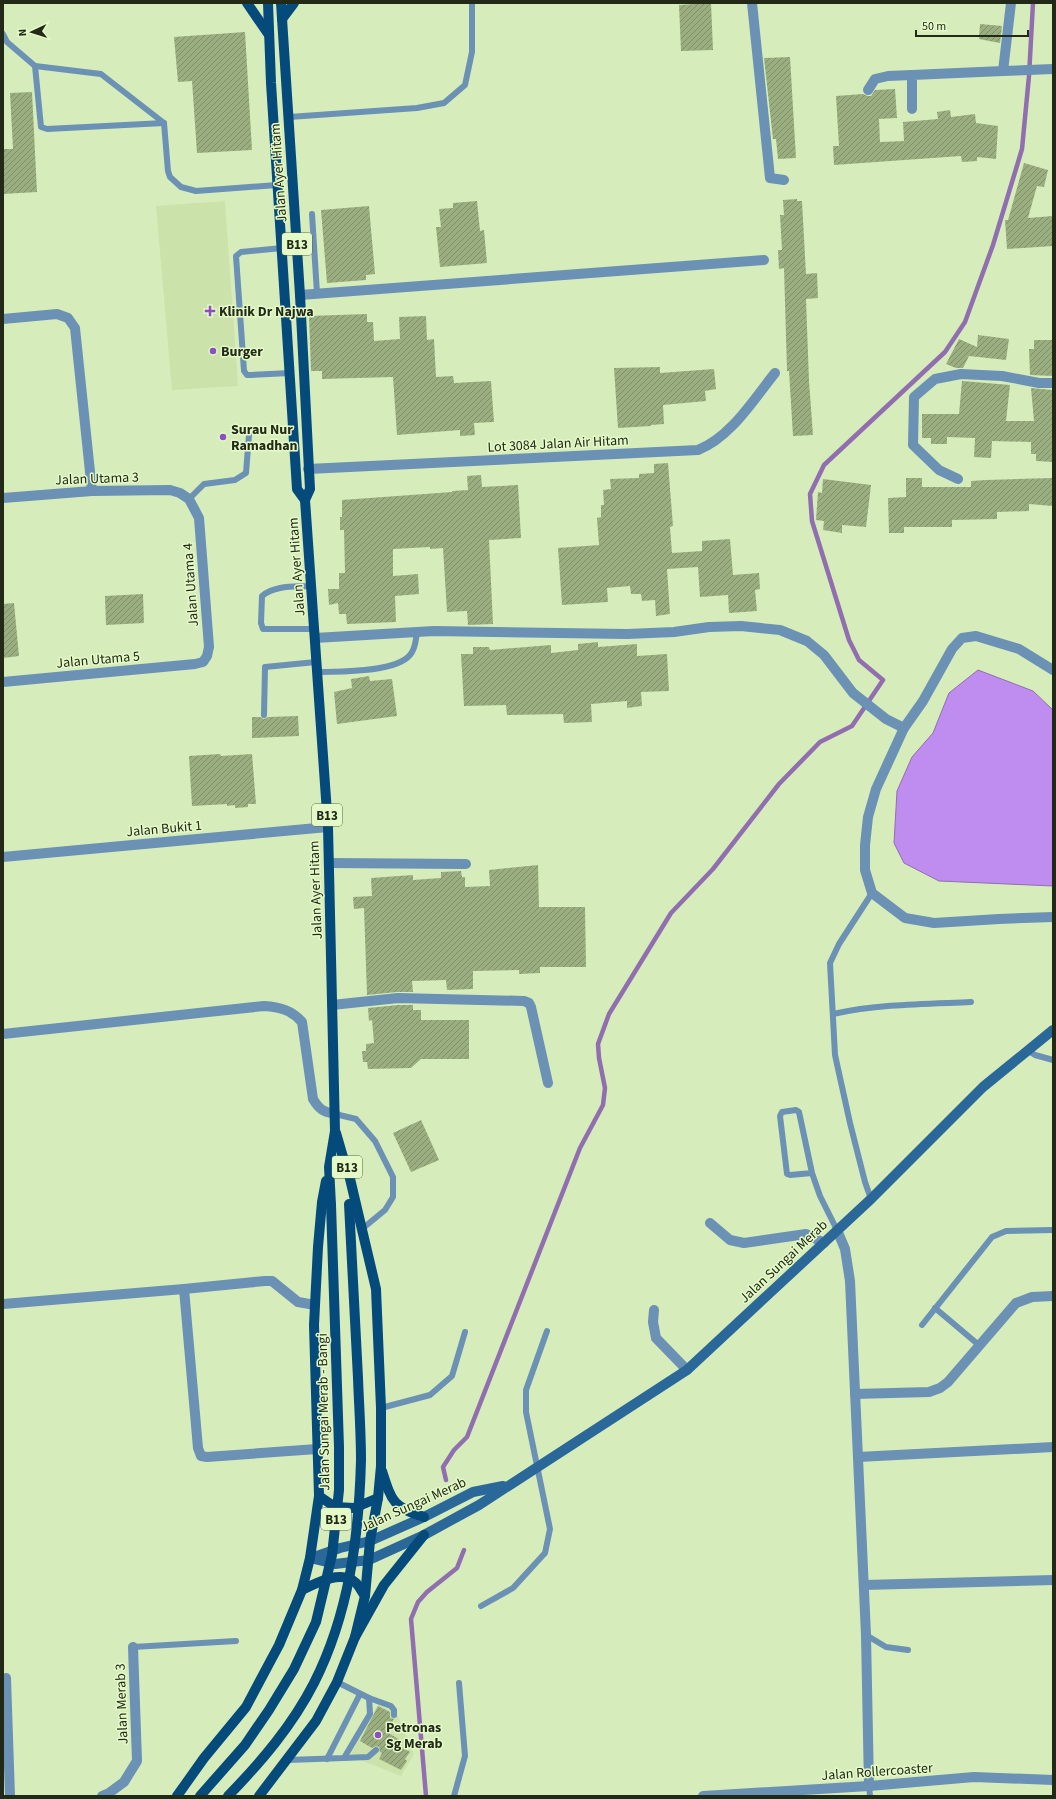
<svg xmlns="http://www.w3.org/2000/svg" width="1056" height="1799" viewBox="0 0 1056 1799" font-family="'Source Sans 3',sans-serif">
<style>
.built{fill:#cbe2ab}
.water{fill:#bf8cf0;stroke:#906eaf}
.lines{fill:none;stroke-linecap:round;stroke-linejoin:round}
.stream{stroke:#906eaf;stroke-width:4.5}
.building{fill:url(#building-hatch)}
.lane{stroke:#6b91b4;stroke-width:6}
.street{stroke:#6b91b4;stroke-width:10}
.secondary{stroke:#2b689a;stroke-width:10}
.primary{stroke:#044b7b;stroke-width:10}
.primary-bridge{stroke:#044b7b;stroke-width:10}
.poi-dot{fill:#8d4dc3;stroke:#e4f9c8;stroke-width:1.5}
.labels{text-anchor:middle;stroke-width:3;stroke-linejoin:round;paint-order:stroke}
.shield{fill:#e4f9c8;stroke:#5c674c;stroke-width:1}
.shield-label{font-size:13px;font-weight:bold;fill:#222917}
.street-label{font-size:14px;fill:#222917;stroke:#e4f9c8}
.poi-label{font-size:14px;font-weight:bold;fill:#222917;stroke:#e4f9c8;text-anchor:start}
</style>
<defs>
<pattern id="building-hatch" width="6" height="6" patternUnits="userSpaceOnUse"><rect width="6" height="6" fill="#9bae80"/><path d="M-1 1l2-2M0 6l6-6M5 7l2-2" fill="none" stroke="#7e8e68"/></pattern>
</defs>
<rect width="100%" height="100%" fill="#d7ecbb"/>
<g class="built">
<polygon points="225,201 238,386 172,390 156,206"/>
<polygon points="378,1704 397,1714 414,1754 401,1776 350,1756"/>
</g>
<polygon class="water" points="978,670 1033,691 1053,710 1053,886 939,881 904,863 894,843 897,791 912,757 933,733 949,693"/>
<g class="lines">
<g class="stream">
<polyline points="446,1480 443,1467 454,1450 467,1437 580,1148 603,1105 605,1088 599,1058 598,1044 609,1014 671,913 713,869 779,784 820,742 852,726 883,680 859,660 849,640 812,521 810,494 824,465 945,352 965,322 993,245 1022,149 1029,76 1033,3"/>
<polyline points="426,1796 411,1619 418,1602 427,1592 457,1568 464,1550"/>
</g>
</g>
<g class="building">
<polygon points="711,3 713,50 681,51 679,5"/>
<polygon points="980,24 1002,26 1000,43 979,39"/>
<polygon points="245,32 252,150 197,153 192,81 178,82 174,37"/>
<polygon points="790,57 796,158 778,159 776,139 773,139 764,58"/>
<polygon points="895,89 897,118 879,119 880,142 904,141 903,122 938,119 937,112 950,110 951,117 975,114 976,123 998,126 996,159 977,157 977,161 962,162 961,156 834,165 833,146 839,146 836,96 863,94 868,96 871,96 875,90"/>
<polygon points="32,92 37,192 3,194 3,149 13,149 10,93"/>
<polygon points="1024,163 1048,170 1044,187 1037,186 1028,218 1053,216 1053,246 1007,249 1005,220 1008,220"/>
<polygon points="797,199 797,201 802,201 806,274 817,273 818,298 806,299 809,381 813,435 793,436 789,371 787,371 784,268 779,269 778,250 782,250 780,215 784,215 783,200"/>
<polygon points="477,201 480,231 484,230 487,263 440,267 436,227 441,227 439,209 453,208 453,203"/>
<polygon points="369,206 375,274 366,275 366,280 327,283 321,210"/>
<polygon points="367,314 367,322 373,322 374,341 400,339 399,317 426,316 427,340 434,339 436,377 453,376 454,383 491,381 494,422 474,423 475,435 460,436 460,430 397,435 393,377 322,379 322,371 311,371 309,316"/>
<polygon points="978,335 1009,339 1006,360 969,356 963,368 956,368 946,364 959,339 977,347"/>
<polygon points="1034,340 1053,340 1053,376 1030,375 1029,349 1034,349"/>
<polygon points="660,367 660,373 714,369 716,389 705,391 706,401 663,405 664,424 651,425 651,426 618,428 614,368"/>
<polygon points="962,381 1010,385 1006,421 1034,421 1031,388 1053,390 1053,462 1036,461 1036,454 1031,454 1031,442 992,441 991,458 974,457 975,438 947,437 947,444 931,444 931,438 922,438 922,414 959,414"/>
<polygon points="668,463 673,526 670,527 672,553 702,551 702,541 730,539 733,575 759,573 760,589 755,590 757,611 729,613 728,595 700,597 698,567 667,569 670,614 656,616 655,600 642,601 641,594 631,594 630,586 607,588 608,602 562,605 558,548 599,545 597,518 601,517 601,505 604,505 603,490 611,489 610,479 639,478 639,474 654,473 654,464"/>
<polygon points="481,475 482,487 518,485 521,538 489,540 493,624 468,625 467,611 447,612 443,548 430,549 430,547 393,549 393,576 418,574 419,594 395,596 396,622 347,624 346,614 339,614 338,603 329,605 328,589 339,589 339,573 345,573 344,530 340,530 340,517 342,517 342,500 452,492 452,491 468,490 467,476"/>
<polygon points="906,478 922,478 922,487 971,487 971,481 986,480 1053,478 1053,506 1029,504 1029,511 997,512 997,519 952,520 952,527 904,527 904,533 889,533 888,498 906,497"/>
<polygon points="823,479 871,485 866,527 842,525 842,533 823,530 824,521 816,520 818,492 822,493"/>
<polygon points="143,594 144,623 106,625 105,596"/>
<polygon points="14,603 19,656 3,658 3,604"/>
<polygon points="598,642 598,647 637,644 637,656 667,654 669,691 641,692 642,706 627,708 627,701 591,704 592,722 564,723 563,714 507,715 506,705 464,706 461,654 473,654 473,647 489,647 490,650 551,645 551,653 578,650 578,644"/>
<polygon points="369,676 370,681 392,679 397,716 337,724 334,692 352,688 351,679"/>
<polygon points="298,716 299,736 252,738 252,717 260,717 264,719 268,717"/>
<polygon points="220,754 221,756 252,754 256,804 248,804 248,807 235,808 235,805 227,806 227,804 192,806 189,756"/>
<polygon points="538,865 539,907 585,907 586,967 540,967 540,973 519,974 519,970 473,971 473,989 447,990 446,980 412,981 413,992 397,992 367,995 364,908 354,909 353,897 372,896 371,878 413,875 413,880 441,878 441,872 461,871 462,877 465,877 465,887 490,886 489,870"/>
<polygon points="398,1005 413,1005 413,1010 421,1010 421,1020 469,1020 469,1059 421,1059 411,1068 368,1069 367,1062 363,1062 362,1051 366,1051 366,1044 374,1043 372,1020 369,1021 368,1008"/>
<polygon points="421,1120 439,1160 411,1172 393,1133"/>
<polygon points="378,1706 390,1712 390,1718 394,1719 387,1732 403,1742 400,1746 410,1752 405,1759 407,1761 401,1770 379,1759 382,1753 380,1752 379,1747 376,1746 372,1748 360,1741"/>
</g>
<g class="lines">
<g class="lane">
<polyline points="3,34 7,42 35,66 101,74 164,123 168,171 170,177 181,187 196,191 277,185"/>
<polyline points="35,66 41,127 47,129 164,123"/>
<polyline points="289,117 417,108 444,103 465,85 472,52 472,3"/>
<polyline points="312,214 317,293"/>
<polyline points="282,248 241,252 236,256 244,371 247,375 251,375 290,373"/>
<polyline points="189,499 204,484 235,480 246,473 249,435"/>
<path d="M311,586C294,587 275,585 262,596L261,623L263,629H314"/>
<path d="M317,672C339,672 392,672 408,657C415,651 416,640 417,631"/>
<polyline points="264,715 265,667 316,662"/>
<path d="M833,1014C879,1004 925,1004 971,1002"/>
<polyline points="1027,1050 1035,1055 1053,1060"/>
<polyline points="335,1114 356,1119 375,1141 393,1177 393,1197 385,1210 362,1229"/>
<polyline points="812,1173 790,1175 787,1174 780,1116 782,1112 796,1110 799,1112 812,1173 820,1196 837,1230"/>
<polyline points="871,1199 865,1182 850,1123 835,1055 830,963 839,944 872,893"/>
<polyline points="935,1308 980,1346"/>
<polyline points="922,1325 992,1237 1006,1231 1053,1230"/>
<polyline points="381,1408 430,1395 452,1376 465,1332"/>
<polyline points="481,1606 513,1588 545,1553 550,1529 526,1412 526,1390 547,1331"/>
<polyline points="866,1635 886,1647 908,1650"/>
<polyline points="133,1647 236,1641"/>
<polyline points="369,1698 391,1706 394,1710 394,1715"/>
<polyline points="344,1758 368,1757 376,1750"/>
<polyline points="327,1759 360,1694"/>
<polyline points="288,1760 344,1758 370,1714 369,1698 337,1682"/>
<polyline points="869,1786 870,1796"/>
<polyline points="454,1796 465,1756 459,1683"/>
</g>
<g class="street">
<polyline points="752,3 770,178 784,180"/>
<polyline points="1003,71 1053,69"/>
<polyline points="868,90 875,79 888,76 912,75"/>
<polyline points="912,109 912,75 1003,71 1011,3"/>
<polyline points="300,295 764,260"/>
<polyline points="3,319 57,314 68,318 75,328 92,491"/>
<path d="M308,469L698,450C731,437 753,400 775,373"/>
<polyline points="958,479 939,470 913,445 914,397 935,379 961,374 1002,376 1039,383 1053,383"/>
<polyline points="3,498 92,491 170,490 180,493 189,499 199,518 209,647 207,656 203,662 195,664 3,682"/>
<polyline points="315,638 434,631 627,634 674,632 709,627 741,626 780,630 807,641 824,655 853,693 886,719 904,728"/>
<polyline points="1053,670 1019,649 976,636 962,638 952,649 923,701 904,728 876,789 868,817 865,845 865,870 872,893 905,918 934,923 999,919 1053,917"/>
<polyline points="3,857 328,827"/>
<polyline points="329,863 466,864"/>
<polyline points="332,1005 398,998 524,1001 529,1003 531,1007 548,1083"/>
<path d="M3,1034L264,1006C279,1007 292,1010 302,1022L313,1099C319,1109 323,1112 335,1114"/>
<polyline points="710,1223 730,1240 744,1243 806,1234 824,1243"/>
<polyline points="837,1230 845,1249 850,1281 866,1635 869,1786"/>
<polyline points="184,1289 198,1448 201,1456 207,1457 317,1449"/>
<polyline points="3,1304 184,1289 265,1281 272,1281 298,1302 315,1305"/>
<polyline points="654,1310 653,1322 656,1338 687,1370"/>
<polyline points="855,1394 929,1392 940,1388 948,1382 1016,1303 1032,1297 1053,1296"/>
<polyline points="858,1457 1053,1447"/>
<polyline points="864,1585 1053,1580"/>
<polyline points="6,1678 10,1796"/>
<polyline points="102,1796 109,1793 124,1782 137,1761 133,1647"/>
<polyline points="703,1796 869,1786 974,1777 1053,1780"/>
</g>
<g class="secondary">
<polyline points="310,1558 335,1564 369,1560 424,1535 479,1505 687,1370 871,1199 983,1087 1053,1030"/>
<polyline points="311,1558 340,1548 370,1541 424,1517 473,1492 503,1486"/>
</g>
<g class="primary">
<polyline points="247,3 269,35"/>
<polyline points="268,3 271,83 297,489 305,500"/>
<polyline points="281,3 300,295 310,489 305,500 328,827 335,1131 329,1167 331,1205"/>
<polyline points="282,19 294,3"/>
<polyline points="336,1133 347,1171"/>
<polyline points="347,1166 376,1289 381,1408 381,1466 378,1498 370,1541 365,1596 355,1637"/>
<path d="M382,1471C392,1502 393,1507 424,1517"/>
<polyline points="319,1496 335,1507 354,1508 378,1498"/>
<path d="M302,1590C316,1583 342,1569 356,1583C359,1586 362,1592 365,1596"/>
<polyline points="177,1796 204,1758 246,1707 279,1645 302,1590 310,1558 319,1496 314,1325 318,1247 322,1202 326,1181"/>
<polyline points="259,1796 316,1721 337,1682 355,1637 384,1585 424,1535"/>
</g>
<g class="primary-bridge">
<polyline points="200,1796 245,1745 269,1710 294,1669 316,1622 332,1555 339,1490 339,1447 331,1205"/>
<path d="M228,1796C261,1762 292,1726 314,1683C349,1614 359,1536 361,1460C361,1433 359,1405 358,1378C355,1320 352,1262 349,1204"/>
</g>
</g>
<g class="poi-dot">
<path d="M208 305h4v4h4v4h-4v4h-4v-4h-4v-4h4z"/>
<circle cx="213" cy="351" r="4"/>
<circle cx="223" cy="437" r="4"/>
<circle cx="378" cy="1735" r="4"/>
</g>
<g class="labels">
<g class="shield">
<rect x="282" y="233" width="30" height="22" rx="3"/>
<rect x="312" y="804" width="30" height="22" rx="3"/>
<rect x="332" y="1156" width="30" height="22" rx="3"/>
<rect x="321" y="1508" width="30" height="22" rx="3"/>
</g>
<g class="shield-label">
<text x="297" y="249">B13</text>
<text x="327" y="820">B13</text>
<text x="347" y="1172">B13</text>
<text x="336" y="1524">B13</text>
</g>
<g class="street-label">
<text transform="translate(278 173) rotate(-94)" y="5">Jalan Ayer Hitam</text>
<text transform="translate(558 443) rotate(-3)" y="5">Lot 3084 Jalan Air Hitam</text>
<text transform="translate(97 478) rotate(-2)" y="5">Jalan Utama 3</text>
<text transform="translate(296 567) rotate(-94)" y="5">Jalan Ayer Hitam</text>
<text transform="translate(190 585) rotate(-94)" y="5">Jalan Utama 4</text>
<text transform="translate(98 659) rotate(-5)" y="5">Jalan Utama 5</text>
<text transform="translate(164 828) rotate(-5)" y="5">Jalan Bukit 1</text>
<text transform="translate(315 890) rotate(-92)" y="5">Jalan Ayer Hitam</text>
<text transform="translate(783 1261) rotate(-43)" y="5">Jalan Sungai Merab</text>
<text transform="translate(323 1412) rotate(-91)" y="5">Jalan Sungai Merab - Bangi</text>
<text transform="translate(413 1504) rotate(-24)" y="5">Jalan Sungai Merab</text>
<text transform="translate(121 1704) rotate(-92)" y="5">Jalan Merab 3</text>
<text transform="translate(877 1771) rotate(-4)" y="5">Jalan Rollercoaster</text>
</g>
<g class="poi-label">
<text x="219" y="316">Klinik Dr Najwa</text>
<text x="221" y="356">Burger</text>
<text x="231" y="434">Surau Nur<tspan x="231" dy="16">Ramadhan</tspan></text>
<text x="386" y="1732">Petronas<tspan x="386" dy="16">Sg Merab</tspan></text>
</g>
</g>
<rect width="1056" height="1799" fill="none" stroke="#222917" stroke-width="8"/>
<g transform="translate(32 32) rotate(266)" stroke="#e4f9c8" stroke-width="3" paint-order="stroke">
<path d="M0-3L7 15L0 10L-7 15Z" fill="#222917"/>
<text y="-6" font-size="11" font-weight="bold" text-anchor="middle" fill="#222917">N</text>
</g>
<path d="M916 30v6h112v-6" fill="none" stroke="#222917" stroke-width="2"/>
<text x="922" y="30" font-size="12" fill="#222917" stroke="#e4f9c8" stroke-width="3" paint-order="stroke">50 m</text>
</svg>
